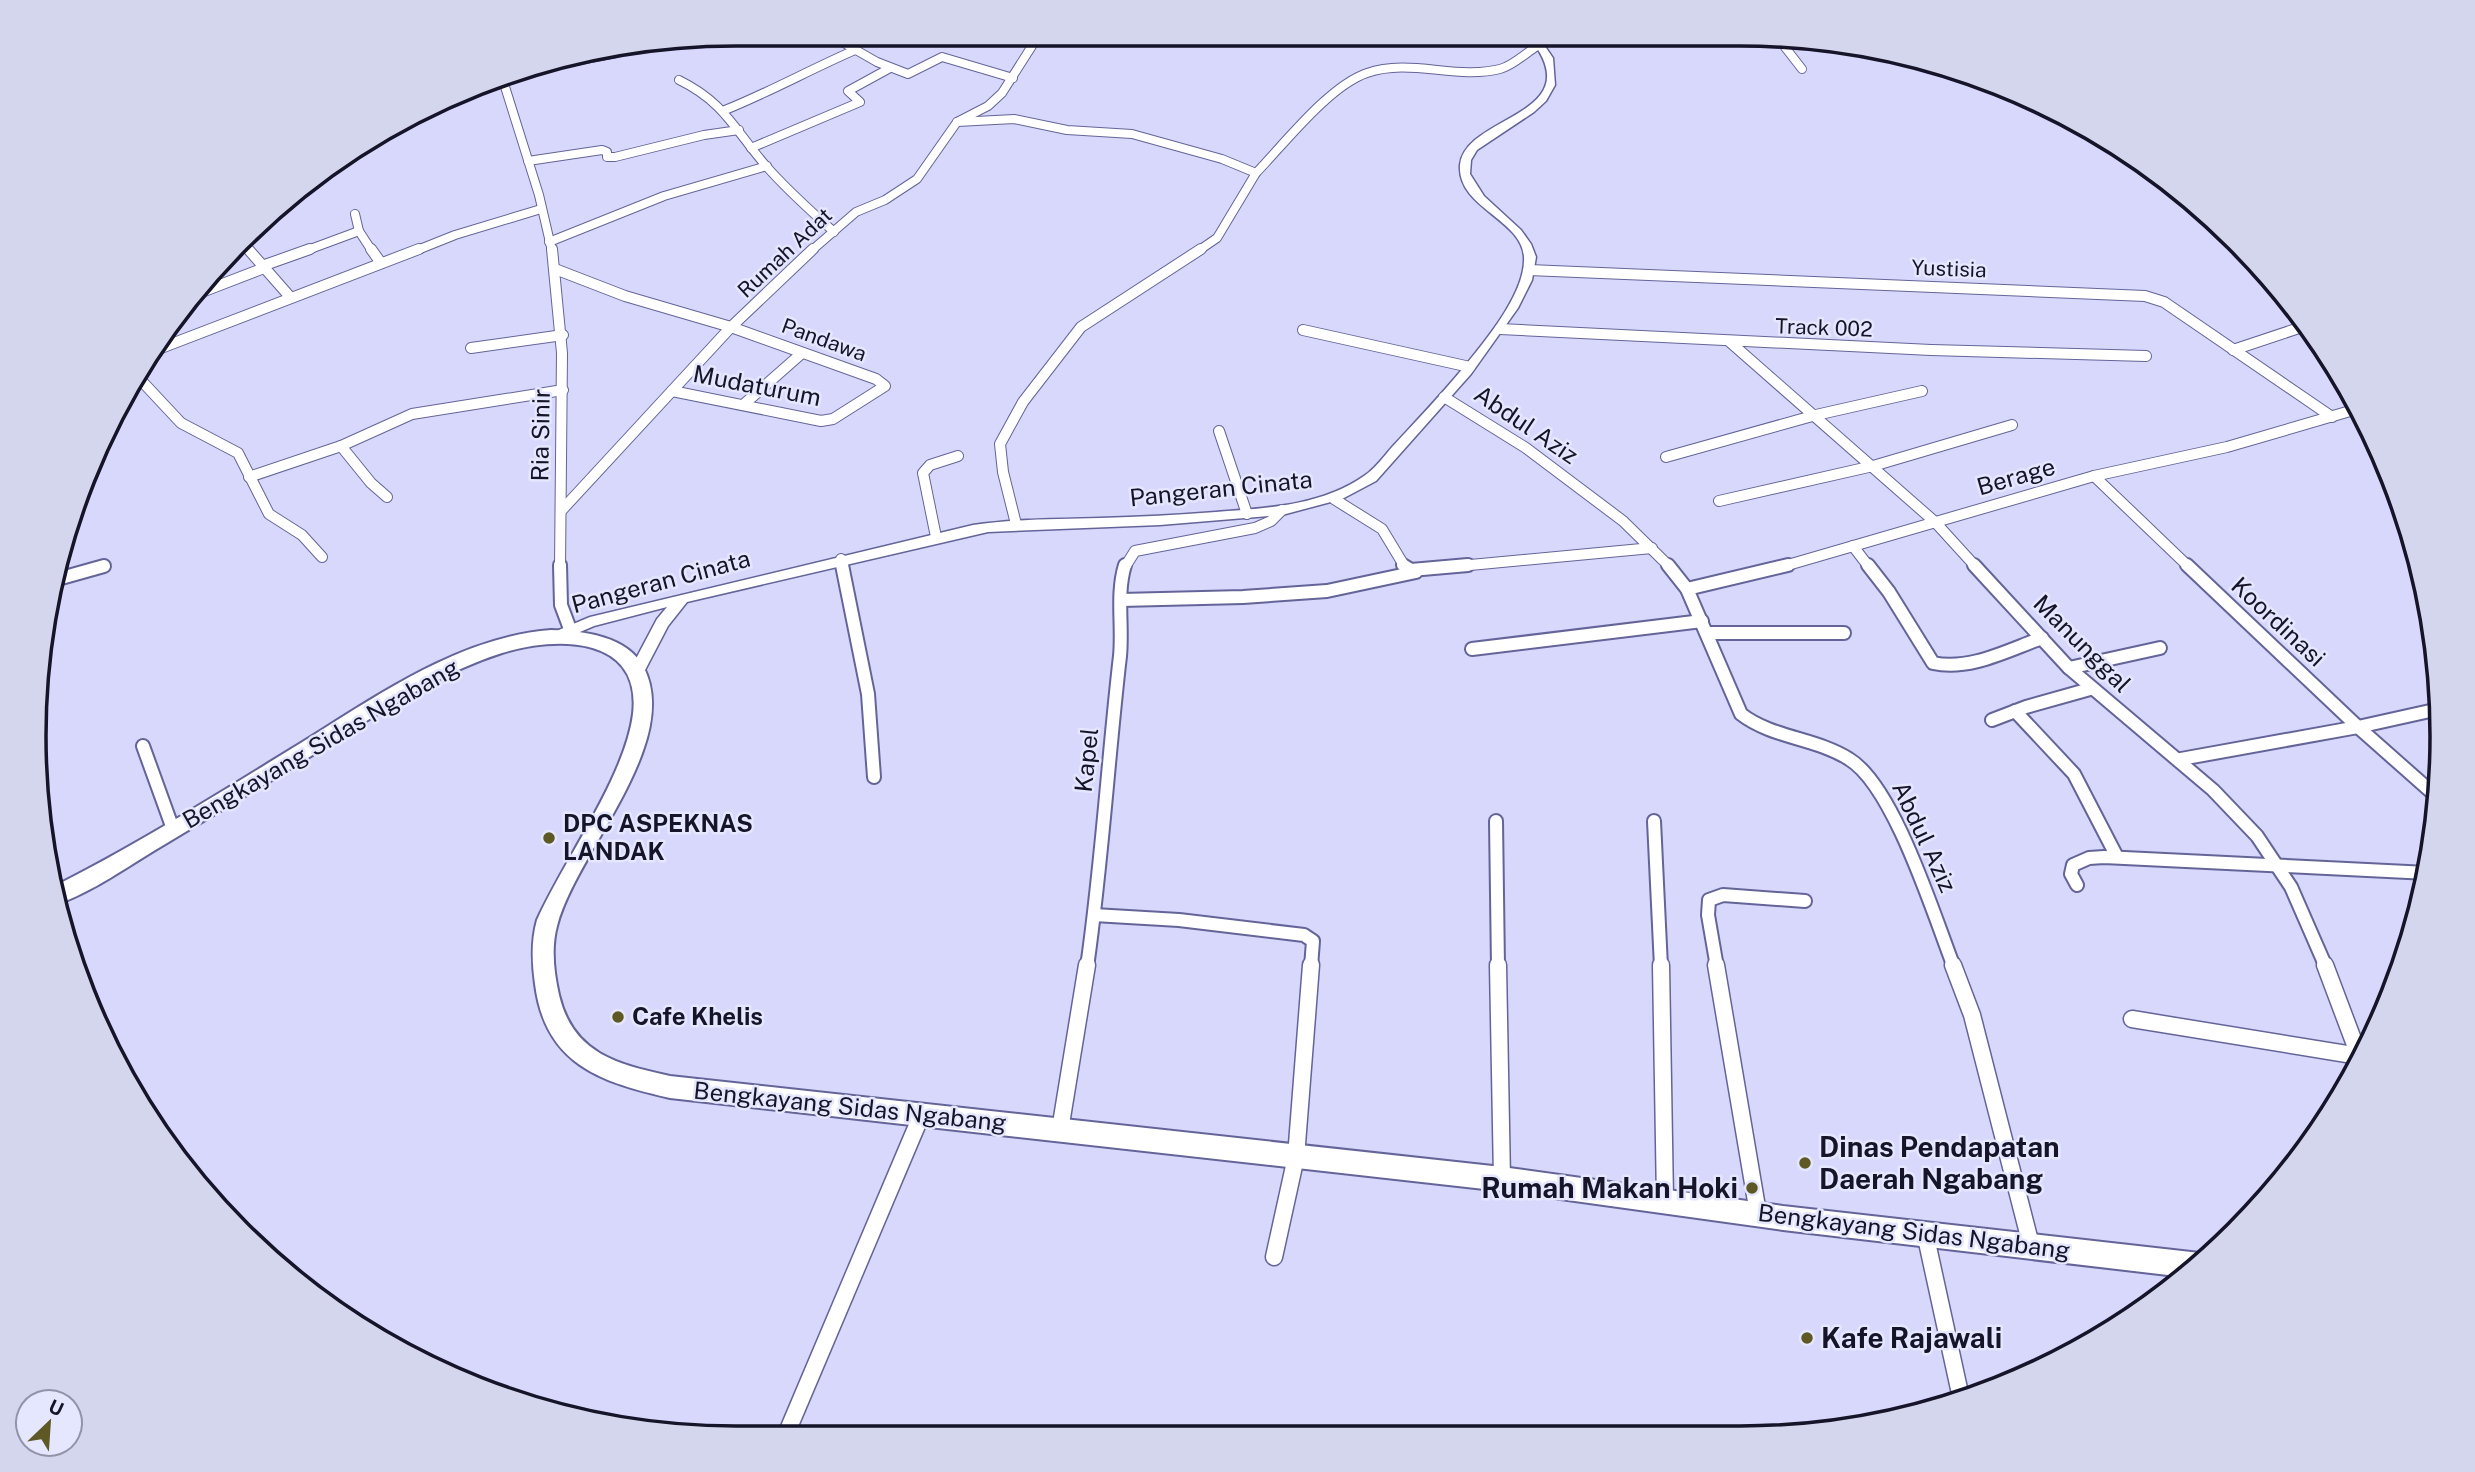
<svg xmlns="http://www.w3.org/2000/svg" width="2475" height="1472" viewBox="0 0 2475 1472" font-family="'Public Sans',sans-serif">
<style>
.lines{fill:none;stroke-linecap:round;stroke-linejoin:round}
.minor-far3-casing{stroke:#646498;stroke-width:10}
.minor-far2-casing{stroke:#646498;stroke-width:12}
.minor-far1-casing{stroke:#646498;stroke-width:16}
.minor-casing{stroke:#646498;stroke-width:19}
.tertiary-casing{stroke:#646498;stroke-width:3}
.trunk-casing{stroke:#646498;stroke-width:4}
.minor-far3{stroke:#fff;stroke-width:8}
.minor-far2{stroke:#fff;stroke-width:10}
.minor-far1{stroke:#fff;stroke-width:12}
.minor{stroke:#fff;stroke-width:16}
.tertiary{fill:#fff;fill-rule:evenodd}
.trunk{fill:#fff;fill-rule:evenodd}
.poi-dot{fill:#5d5824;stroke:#e5e7ff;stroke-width:2.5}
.labels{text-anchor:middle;stroke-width:5;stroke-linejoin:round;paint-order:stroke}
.far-street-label{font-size:21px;fill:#151429;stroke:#e5e7ff}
.street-label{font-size:24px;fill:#151429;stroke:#e5e7ff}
.poi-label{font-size:24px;font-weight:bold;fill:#151429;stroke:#e5e7ff;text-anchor:start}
.near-poi-label{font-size:28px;font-weight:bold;fill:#151429;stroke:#e5e7ff;text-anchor:start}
.rim{fill:none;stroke:#151429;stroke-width:3.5}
</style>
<rect width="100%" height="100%" fill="#d7d8fc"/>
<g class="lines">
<g class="minor-far3-casing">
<g id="minor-far3">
<polyline points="1720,35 1727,42"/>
<polyline points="1769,35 1781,42 1802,69"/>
<polyline points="842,39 842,42 877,62 908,74 942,57 1013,78"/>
<polyline points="545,62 560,64 616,53"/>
<polyline points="501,74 539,195 552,251"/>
<path d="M679,80C726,103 735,131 767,167C788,191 811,211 834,232"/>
<path d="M725,110C770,92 811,69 855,50"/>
<polyline points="957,122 1014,119 1067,130 1132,134 1222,159 1256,173 1217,238 1198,251"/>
<polyline points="751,148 860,102 848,91 890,68"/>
<polyline points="528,161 602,150 607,152 607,157 615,157 704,135 739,130"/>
<path d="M1256,173C1285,143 1329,86 1367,73C1410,58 1456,80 1500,69C1515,65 1527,51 1541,44"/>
<polyline points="355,214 359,231 372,251"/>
<polyline points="240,239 250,251"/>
<polyline points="549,242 664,196 767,166"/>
<polyline points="305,251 359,231"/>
<polyline points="415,251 455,235 541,209"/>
<polyline points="811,251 856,212 885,200 917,179 957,122 988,106 1002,93 1037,38"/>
</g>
</g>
<g class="minor-far2-casing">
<g id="minor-far2">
<polyline points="248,249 291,298"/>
<polyline points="371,249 381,263"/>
<polyline points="552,249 562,353 560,567"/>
<polyline points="262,266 310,249"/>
<polyline points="555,269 625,296 731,327 876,379 885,386 833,419 821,421 672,391"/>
<polyline points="1529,270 2145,296 2164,302 2332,417"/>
<polyline points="194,295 264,268"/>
<polyline points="1500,329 1931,350 2146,356"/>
<polyline points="1303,330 1470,367"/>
<polyline points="1730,342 1935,522 1976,567"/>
<polyline points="471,348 563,335"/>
<polyline points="2233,350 2305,326"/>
<polyline points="148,353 419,249"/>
<polyline points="137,376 181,423 238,453 269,514 302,535 322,557"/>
<polyline points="1444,397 1526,448 1623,521 1670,567"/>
<polyline points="743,405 802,353"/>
<polyline points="1219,431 1247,514"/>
<polyline points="341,446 371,483 387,497"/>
<polyline points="1666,457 1816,415 1922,391"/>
<polyline points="2094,476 2189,567"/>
<polyline points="249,477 341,446 412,414 563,390"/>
<polyline points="1334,499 1382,529 1405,567"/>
<polyline points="1719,501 1873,466 2012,425"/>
<polyline points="561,511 731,327 813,249"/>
<polyline points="1016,524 1003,472 1000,444 1023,402 1081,327 1201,249"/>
<polyline points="936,537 923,473 930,465 958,456"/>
<polyline points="1853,546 1869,567"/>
<polyline points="841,559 843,567"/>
<polyline points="1125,567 1135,551 1255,528 1271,521 1282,510"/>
<polyline points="1449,567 1652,548"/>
<polyline points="1781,567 2094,476 2227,447 2357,409"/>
</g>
</g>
<g class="minor-far1-casing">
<g id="minor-far1">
<polyline points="560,565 561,605 570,629"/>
<polyline points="842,565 868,694 874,777"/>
<polyline points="1403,565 1411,570 1468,565"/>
<path d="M1668,565L1687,589L1741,714C1772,738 1816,738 1849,759C1894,786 1934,916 1954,967"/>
<path d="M1868,565L1889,592L1933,663C1970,671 2008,650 2042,638"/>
<polyline points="1974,565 2069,668 2213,790 2257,836 2291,887 2326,967"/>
<polyline points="2187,565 2358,727 2436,796"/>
<polyline points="54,580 104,566"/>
<polyline points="1687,589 1788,565"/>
<polyline points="1121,600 1243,597 1327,591 1416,572"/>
<polyline points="1707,633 1844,633"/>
<polyline points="1472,649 1702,621"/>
<polyline points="2069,668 2160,648"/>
<polyline points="2015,711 2074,774 2117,857"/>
<polyline points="1992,720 2026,707 2090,689"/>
<polyline points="143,746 173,829"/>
<polyline points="2181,759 2358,727 2439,709"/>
<polyline points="1496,821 1498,967"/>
<polyline points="1654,821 1661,967"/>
<polyline points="2077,885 2071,874 2073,865 2089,858 2104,857 2428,873"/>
<polyline points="1094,915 1179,920 1304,935 1313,941 1311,967"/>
<path d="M1087,967C1102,863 1108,759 1120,656C1123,626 1116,594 1125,565"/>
<polyline points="1717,967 1708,915 1709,900 1723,895 1805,901"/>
</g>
</g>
<g class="minor-casing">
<g id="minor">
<polyline points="1498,965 1502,1179"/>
<polyline points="1661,965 1665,1200"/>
<polyline points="1716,965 1758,1213"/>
<polyline points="1953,965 1972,1015 2031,1245"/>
<polyline points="2325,965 2360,1058"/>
<polyline points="2132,1019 2359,1056"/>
<polyline points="1060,1130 1087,965"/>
<polyline points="1925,1233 1961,1398"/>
<polyline points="1274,1257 1296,1157 1311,965"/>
<polyline points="785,1437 921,1116"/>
</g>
</g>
<g class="tertiary-casing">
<path id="tertiary" d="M1528,36H1538L1553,58L1555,85L1546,101L1534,112L1477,150L1471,160L1470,174L1484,196L1521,230L1531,244L1536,257L1532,280L1518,308L1471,374L1376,481L1342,499L1282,515L1160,525L988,532L687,602L668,626L643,674L638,676L630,670L657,619L667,607L594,626L559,641L554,640L552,636L554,632L590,617L973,525C1015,519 1057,519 1100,518C1139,517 1177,515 1216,512C1266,508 1321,506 1364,476C1375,469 1384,456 1393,446C1417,420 1442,394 1464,367C1485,341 1526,293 1524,257C1522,219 1457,208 1460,165C1465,114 1595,116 1528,36Z"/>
</g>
<g class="trunk-casing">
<path id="trunk" d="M551,630C584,631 628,636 644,668C682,744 575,854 557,926C551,948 554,973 559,995C573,1054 617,1064 670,1076L1502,1167L1783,1206L2200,1253L2209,1257L2185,1277L1783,1230L1502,1191L670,1098C600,1082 545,1064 535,984C532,962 531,941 537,920C564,860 625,777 633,714C642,635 556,636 502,653C433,675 372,718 311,756C262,787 211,816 162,846C128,866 93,892 55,905L51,888C133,847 213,797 291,749C370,701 456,637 551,630Z"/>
</g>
<use href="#minor-far3" class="minor-far3"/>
<use href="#minor-far2" class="minor-far2"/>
<use href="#minor-far1" class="minor-far1"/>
<use href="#minor" class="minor"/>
<use href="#tertiary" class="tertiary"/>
<use href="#trunk" class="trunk"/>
</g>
<g class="poi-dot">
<circle cx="549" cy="838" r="7"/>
<circle cx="618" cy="1017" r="7"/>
<circle cx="1805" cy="1163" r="7"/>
<circle cx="1752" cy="1188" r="7"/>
<circle cx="1807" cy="1338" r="7"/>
</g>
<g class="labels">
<g class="far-street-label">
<text transform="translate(785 253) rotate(-43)" y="7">Rumah Adat</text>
<text transform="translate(1949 269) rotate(2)" y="7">Yustisia</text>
<text transform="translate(1824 328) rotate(2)" y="7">Track 002</text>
<text transform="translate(824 340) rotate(20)" y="7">Pandawa</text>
</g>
<g class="street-label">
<text transform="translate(757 386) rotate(11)" y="8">Mudaturum</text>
<text transform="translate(1526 425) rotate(34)" y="8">Abdul Aziz</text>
<text transform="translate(541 435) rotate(-89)" y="8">Ria Sinir</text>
<text transform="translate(2016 477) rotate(-16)" y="8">Berage</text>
<text transform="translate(1221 489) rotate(-6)" y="8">Pangeran Cinata</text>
<text transform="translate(661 582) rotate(-15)" y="8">Pangeran Cinata</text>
<text transform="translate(2278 622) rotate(43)" y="8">Koordinasi</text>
<text transform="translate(2082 644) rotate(45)" y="8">Manunggal</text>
<text transform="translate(321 744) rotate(-30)" y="8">Bengkayang Sidas Ngabang</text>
<text transform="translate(1087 760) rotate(-84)" y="8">Kapel</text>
<text transform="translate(1924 837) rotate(65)" y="8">Abdul Aziz</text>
<text transform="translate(850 1107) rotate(6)" y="8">Bengkayang Sidas Ngabang</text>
<text transform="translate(1914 1232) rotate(7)" y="8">Bengkayang Sidas Ngabang</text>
</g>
<g class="poi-label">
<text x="563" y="832">DPC ASPEKNAS<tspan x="563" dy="28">LANDAK</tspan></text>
<text x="632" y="1025">Cafe Khelis</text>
</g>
<g class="near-poi-label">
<text x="1819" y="1157">Dinas Pendapatan<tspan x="1819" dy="32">Daerah Ngabang</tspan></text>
<text x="1738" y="1198" text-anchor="end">Rumah Makan Hoki</text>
<text x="1821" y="1348">Kafe Rajawali</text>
</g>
</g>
<path d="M0 0H2475V1472H0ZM736 46H1740A690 690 0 0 1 2430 736V736A690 690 0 0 1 1740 1426H736A690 690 0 0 1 46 736V736A690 690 0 0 1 736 46Z" fill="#d4d6ee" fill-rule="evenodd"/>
<path class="rim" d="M736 46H1740A690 690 0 0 1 2430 736V736A690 690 0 0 1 1740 1426H736A690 690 0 0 1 46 736V736A690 690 0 0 1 736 46Z"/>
<g transform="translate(49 1423) rotate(25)"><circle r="33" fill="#e5e7ff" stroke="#9293a9" stroke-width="2"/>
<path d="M0-5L12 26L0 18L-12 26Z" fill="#5d5824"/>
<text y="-10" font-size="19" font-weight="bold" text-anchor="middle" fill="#151429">U</text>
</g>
</svg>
